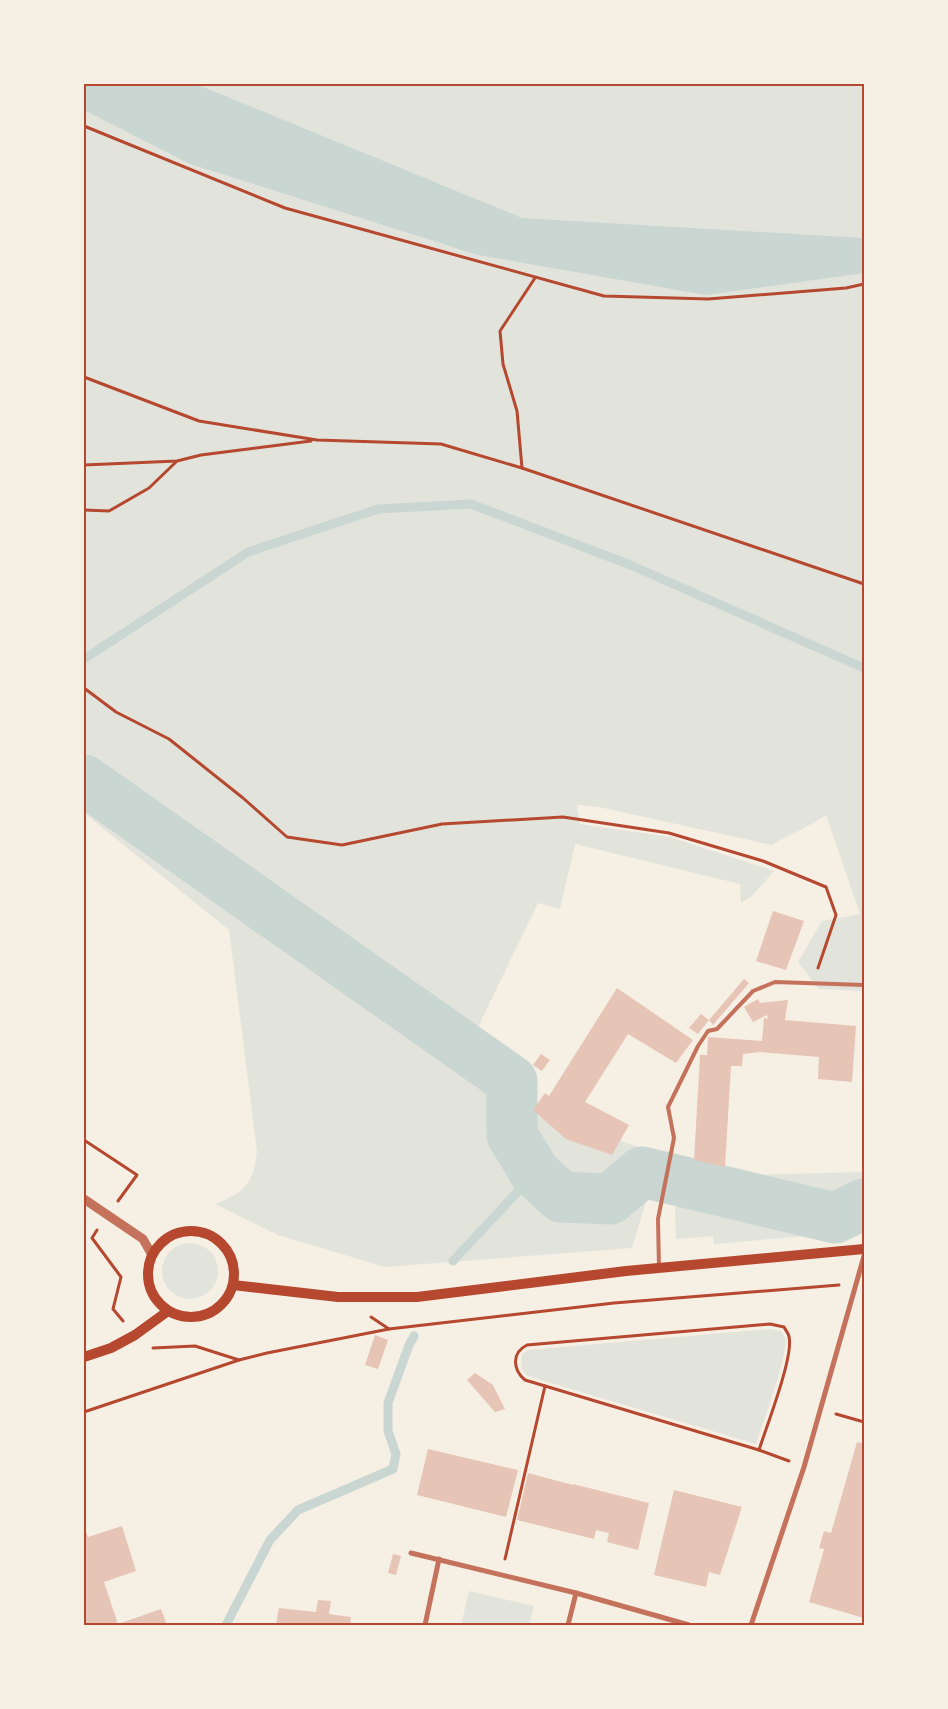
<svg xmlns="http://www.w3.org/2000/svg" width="948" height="1709" viewBox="0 0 948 1709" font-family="Overpass,sans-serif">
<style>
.green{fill:#e2e4dc}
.water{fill:#c9d6d2}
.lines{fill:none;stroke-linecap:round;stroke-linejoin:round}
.stream{stroke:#c9d6d2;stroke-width:9}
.river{stroke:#c9d6d2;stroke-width:51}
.building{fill:#e6c5b7}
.path{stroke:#b5482f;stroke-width:3}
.service{stroke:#c5725c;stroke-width:4}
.minor{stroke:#c5725c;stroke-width:5}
.tertiary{stroke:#c5725c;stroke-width:9}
.secondary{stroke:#b5482f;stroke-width:10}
.neatline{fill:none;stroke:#b5482f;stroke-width:2}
</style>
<rect width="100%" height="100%" fill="#f6efe4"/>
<g class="green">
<path d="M84,84H864V991L819,989L798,962L822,921L860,914L826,815C809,827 790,834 772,845L599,807L577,805L580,824L670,837L774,871L752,896L741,903L740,884L575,844L560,909L538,903L479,1025L460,1058L530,1107L660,1155L632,1248L385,1267L278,1235L215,1204C246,1192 253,1184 257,1151L229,930L84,813Z"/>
<polygon points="681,1161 746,1175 864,1172 864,1225 840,1233 714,1244 713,1236 676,1239 675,1212"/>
<circle cx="190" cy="1271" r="28"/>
<path d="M770,1329L781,1331C782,1333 785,1337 785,1338C789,1354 762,1425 756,1444L527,1376L521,1368L522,1354L528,1350Z"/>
<polygon points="469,1591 534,1606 529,1625 461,1625"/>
</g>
<polygon class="water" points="84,84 196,84 522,218 864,238 864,273 706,295 478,255 190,164 84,110"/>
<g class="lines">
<g class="stream">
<polyline points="84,659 248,552 378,509 471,504 628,564 864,668"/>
<polyline points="453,1261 535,1173"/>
<polyline points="226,1625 270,1540 298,1510 393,1469 396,1454 388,1431 388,1403 409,1345 414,1336"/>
</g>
<polyline class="river" points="84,780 512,1081 512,1135 535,1173 561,1197 610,1199 642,1172 835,1218 864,1204"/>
</g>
<g class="building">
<polygon points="773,911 804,921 786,970 756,961"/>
<polygon points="744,979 749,983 713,1025 709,1020"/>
<polygon points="617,988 693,1040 676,1063 628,1034 585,1102 629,1125 612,1155 566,1139 533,1110 545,1093 549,1096"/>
<polygon points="758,999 760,1003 788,1000 785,1020 856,1026 852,1082 818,1079 819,1057 760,1052 743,1054 742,1066 731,1066 725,1167 694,1160 700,1055 707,1055 708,1037 762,1041 764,1018 768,1019 767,1015 753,1022 744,1007"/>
<polygon points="701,1014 709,1020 698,1034 689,1028"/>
<polygon points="541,1054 550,1060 542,1071 533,1065"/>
<polygon points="375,1335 388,1340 378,1369 365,1365"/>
<polygon points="475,1373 493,1385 505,1409 495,1412 467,1380"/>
<polygon points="857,1442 864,1444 864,1618 809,1602 824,1549 819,1548 824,1531 831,1533"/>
<polygon points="428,1449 518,1470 506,1517 417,1495"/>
<polygon points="528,1473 573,1485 573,1484 649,1503 638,1550 607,1542 609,1533 596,1530 594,1539 517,1520"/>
<polygon points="674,1490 742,1507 720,1575 709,1572 706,1587 654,1575"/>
<polygon points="84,1526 88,1537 122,1526 136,1571 104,1582 118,1624 161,1609 167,1625 84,1625"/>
<polygon points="393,1554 401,1556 396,1575 388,1573"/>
<polygon points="318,1600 331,1601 329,1614 351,1617 350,1625 276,1625 279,1608 316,1612"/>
</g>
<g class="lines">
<g class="path">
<polyline points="84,126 285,208 604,296 708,299 846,288 864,284"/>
<polyline points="84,377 199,421 317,440 441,444 522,468 864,584"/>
<polyline points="84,465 177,461 201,455 311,441"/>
<polyline points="522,468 517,411 503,364 500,331 535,278"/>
<polyline points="84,510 109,511 149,488 176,462"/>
<polyline points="84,688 116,712 169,739 243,798 287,837 342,845 442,824 563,817 669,833 763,861 826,887 836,915 818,968"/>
<polyline points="84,1140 137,1175 118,1201"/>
<polyline points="97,1230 92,1238 121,1277 113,1309 123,1321"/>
<polyline points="371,1317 389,1329"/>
<path d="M770,1324L784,1327C786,1331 789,1334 789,1337C794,1356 766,1428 759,1450L525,1380C513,1370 511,1353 527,1345Z"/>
<polyline points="153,1348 195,1346 239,1360 267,1353 389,1329 614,1303 839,1285"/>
<polyline points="84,1412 239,1360"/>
<polyline points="836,1414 864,1422"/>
<polyline points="759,1450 789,1461"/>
<polyline points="505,1559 545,1386"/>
</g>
<polyline class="service" points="659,1268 658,1219 674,1138 668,1107 698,1046 708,1031 717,1029 753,991 775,982 864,985"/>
<g class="minor">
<polyline points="411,1553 576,1593 689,1625"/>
<polyline points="425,1625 439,1559"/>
<polyline points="568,1625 576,1593"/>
<polyline points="751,1625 804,1467 864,1256"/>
</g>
<polyline class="tertiary" points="84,1199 143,1239 152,1255"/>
<g class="secondary">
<circle cx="191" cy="1274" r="43"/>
<polyline points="233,1285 338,1297 417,1297 626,1271 864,1249"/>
<polyline points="84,1357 111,1348 135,1335 168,1311"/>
</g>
</g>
<rect width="948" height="1709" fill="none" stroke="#f6efe4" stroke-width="170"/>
<rect x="85" y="85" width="778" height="1539" class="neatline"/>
</svg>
